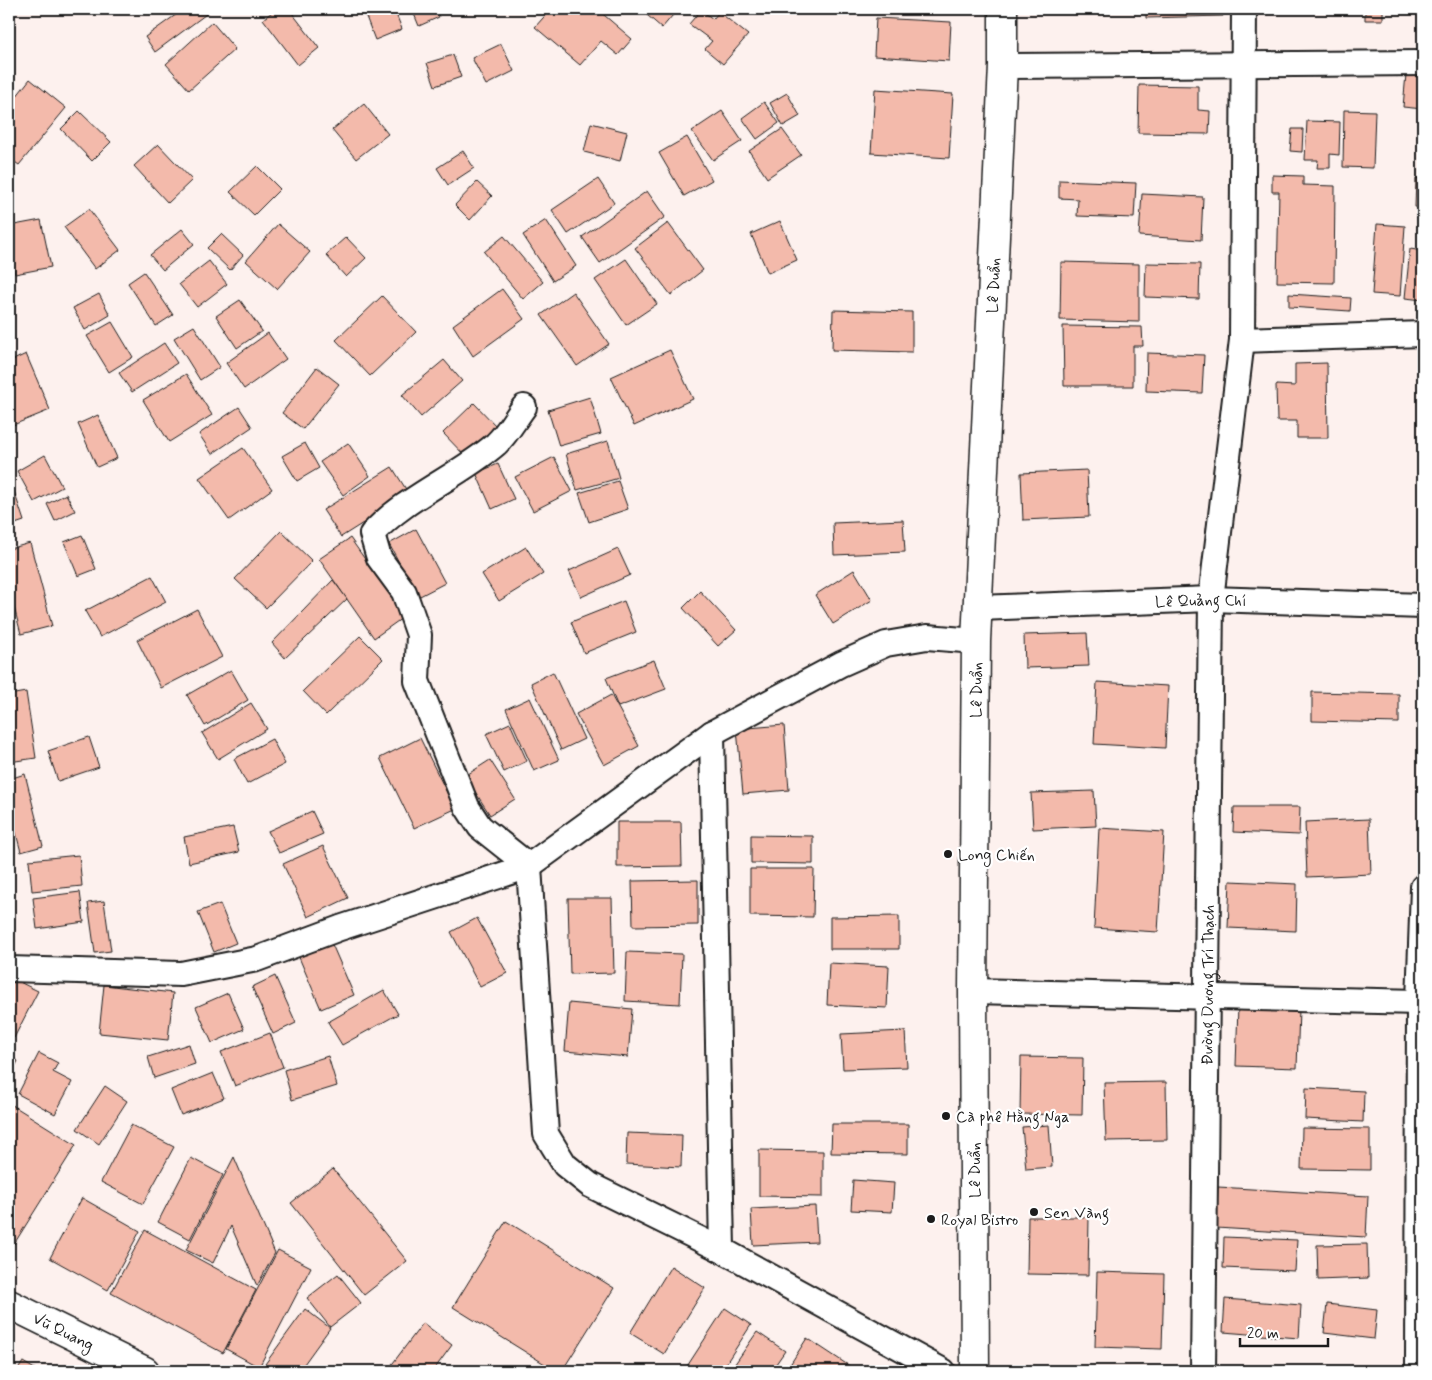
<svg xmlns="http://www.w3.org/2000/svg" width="1432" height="1380" viewBox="0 0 1432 1380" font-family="Mynerve,sans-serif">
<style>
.building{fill:#f3baab;stroke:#1c1c1c}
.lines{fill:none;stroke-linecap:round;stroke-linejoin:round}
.minor-casing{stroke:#1c1c1c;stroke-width:28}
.secondary-casing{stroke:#1c1c1c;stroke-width:31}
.minor{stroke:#fff;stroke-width:24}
.secondary{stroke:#fff;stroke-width:28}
.poi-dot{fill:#1c1c1c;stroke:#fff;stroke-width:2}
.labels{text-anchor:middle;stroke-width:4.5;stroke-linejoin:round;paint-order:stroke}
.street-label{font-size:16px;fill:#1c1c1c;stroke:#fff}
.poi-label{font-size:16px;fill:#1c1c1c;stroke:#fff;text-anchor:start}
</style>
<rect width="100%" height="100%" fill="#fdf1ee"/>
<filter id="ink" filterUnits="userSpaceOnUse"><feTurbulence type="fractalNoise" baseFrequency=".02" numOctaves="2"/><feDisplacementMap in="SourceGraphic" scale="10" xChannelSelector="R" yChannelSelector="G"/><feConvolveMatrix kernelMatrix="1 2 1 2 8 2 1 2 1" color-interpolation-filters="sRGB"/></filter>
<g filter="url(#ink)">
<g class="building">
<polygon points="184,9 213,9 155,52 145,37"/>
<polygon points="276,9 289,9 319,48 298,65 263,19"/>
<polygon points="363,9 394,9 402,29 375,40"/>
<polygon points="412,9 435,9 439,17 419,26"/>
<polygon points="551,9 597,9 632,39 618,55 601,41 580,65 535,27"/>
<polygon points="640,9 678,9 662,28"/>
<polygon points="1146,9 1223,9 1223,16 1146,18"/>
<polygon points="1355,9 1383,9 1383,20 1365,20 1365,11 1355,11"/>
<polygon points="701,10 713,19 719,12 748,35 723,64 705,49 712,41 689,24"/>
<polygon points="876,18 951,22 949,61 874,56"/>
<polygon points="212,22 235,49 189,90 166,64"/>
<polygon points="501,44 514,71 486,85 472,58"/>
<polygon points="453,55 461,77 435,86 427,63"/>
<polygon points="1406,74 1423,76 1423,109 1403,107"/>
<polygon points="30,79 66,108 19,165 9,158 9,106"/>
<polygon points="1139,85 1198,86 1198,110 1210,111 1209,134 1138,133"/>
<polygon points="875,89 953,94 949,158 871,153"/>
<polygon points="787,93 800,116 783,126 770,103"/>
<polygon points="764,102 779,123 757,139 742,118"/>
<polygon points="364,104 388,134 356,159 332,130"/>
<polygon points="1344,110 1375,111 1373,168 1343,167"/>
<polygon points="79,111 111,142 92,161 61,129"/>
<polygon points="722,111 742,141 713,160 692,131"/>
<polygon points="1307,121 1340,122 1339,155 1330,154 1330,168 1317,168 1318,160 1305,160"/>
<polygon points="591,123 627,132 620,161 584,152"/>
<polygon points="782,129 801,155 767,178 749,151"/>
<polygon points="1292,129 1303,129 1302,152 1290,151"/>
<polygon points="687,137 712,180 684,196 659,153"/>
<polygon points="158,144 192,180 168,203 134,166"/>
<polygon points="463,151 474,168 448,185 437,168"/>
<polygon points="257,166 280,189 254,215 230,192"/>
<polygon points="1272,175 1303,176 1303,185 1335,186 1334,283 1277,282 1279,192 1272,192"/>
<polygon points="1416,178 1423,179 1423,207 1415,207"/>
<polygon points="598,179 614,203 568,234 552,210"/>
<polygon points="1059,180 1136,183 1134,218 1077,216 1078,199 1059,198"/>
<polygon points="477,182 492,196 470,220 455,205"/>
<polygon points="647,191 665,217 600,263 582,237"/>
<polygon points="1142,194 1203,197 1201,240 1139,236"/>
<polygon points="89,209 120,250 95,269 64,227"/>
<polygon points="41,220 51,267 15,274 9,242 9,226"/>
<polygon points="546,220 576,266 553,281 523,235"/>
<polygon points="780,221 797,260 768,273 751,234"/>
<polygon points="668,223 703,270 671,295 635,248"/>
<polygon points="278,224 310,252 277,289 246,261"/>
<polygon points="1377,224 1405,226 1400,296 1372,294"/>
<polygon points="182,229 194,244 163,270 150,255"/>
<polygon points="221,234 243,255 230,270 207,248"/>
<polygon points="504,236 543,282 523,299 484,252"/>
<polygon points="346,237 366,258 346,277 326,255"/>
<polygon points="1410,249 1423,251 1423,300 1405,298"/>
<polygon points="626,259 657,304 626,325 595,280"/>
<polygon points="209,261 227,284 197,307 179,284"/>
<polygon points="1061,262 1139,264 1139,322 1060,320"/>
<polygon points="1146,263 1200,264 1199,299 1145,297"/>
<polygon points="144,272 173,315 156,326 128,283"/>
<polygon points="502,289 524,319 473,356 453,325"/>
<polygon points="573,292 609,344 577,366 541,315"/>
<polygon points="99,294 110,315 85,330 73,308"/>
<polygon points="1289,294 1351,298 1350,311 1289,307"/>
<polygon points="382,296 416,332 370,376 336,340"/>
<polygon points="240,300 262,331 237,348 216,316"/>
<polygon points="833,310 912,312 912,352 832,350"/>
<polygon points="112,322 133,357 109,372 87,336"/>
<polygon points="194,326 220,367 200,380 174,338"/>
<polygon points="1063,326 1142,327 1143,346 1133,346 1133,386 1064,386"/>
<polygon points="268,333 286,359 244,389 226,363"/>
<polygon points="164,343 177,363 132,392 119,373"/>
<polygon points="670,350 693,399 634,426 611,377"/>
<polygon points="1147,353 1204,355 1202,393 1146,391"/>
<polygon points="26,354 50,410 13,425 9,416 9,362"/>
<polygon points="444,360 462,381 421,417 402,395"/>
<polygon points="1327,363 1328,438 1297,438 1297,421 1277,421 1276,385 1295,386 1295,364"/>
<polygon points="317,367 339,384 303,429 282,413"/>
<polygon points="186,374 212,415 169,442 143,400"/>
<polygon points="590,397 601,434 559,446 548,410"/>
<polygon points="474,403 497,427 466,457 443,433"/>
<polygon points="239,407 252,427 212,454 199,434"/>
<polygon points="98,415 117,458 97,467 78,424"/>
<polygon points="608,441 619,478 577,490 566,454"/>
<polygon points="305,443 319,468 297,481 282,456"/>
<polygon points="348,443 370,476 343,495 320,462"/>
<polygon points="243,448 272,489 229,520 199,478"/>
<polygon points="45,455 62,487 34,502 17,471"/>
<polygon points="554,457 572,491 533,511 515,477"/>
<polygon points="498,464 514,499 492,509 476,473"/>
<polygon points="392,467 409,494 341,537 323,510"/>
<polygon points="1087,470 1089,517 1023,520 1021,473"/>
<polygon points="618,481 628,509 589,522 579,493"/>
<polygon points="12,485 24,521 9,526 9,486"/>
<polygon points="66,494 75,511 55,521 47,504"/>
<polygon points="903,520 905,552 834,555 833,523"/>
<polygon points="416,529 445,583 418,597 389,544"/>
<polygon points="281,531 312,561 266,608 235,579"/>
<polygon points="82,535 96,569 78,576 64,542"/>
<polygon points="350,538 405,616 374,638 319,559"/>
<polygon points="30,543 52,626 21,634 9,588 9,549"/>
<polygon points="526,547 543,574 499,601 482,574"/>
<polygon points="618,549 630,575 581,597 569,571"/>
<polygon points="854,570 872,600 833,624 815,595"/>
<polygon points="152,576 166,602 100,637 85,611"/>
<polygon points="333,580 347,599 285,658 272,643"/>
<polygon points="700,591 736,630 718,646 683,608"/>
<polygon points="624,601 636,632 584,653 571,622"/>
<polygon points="197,609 222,657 161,688 137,640"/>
<polygon points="1087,633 1089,666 1025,668 1024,635"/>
<polygon points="360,636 383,659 326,715 303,691"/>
<polygon points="654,660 666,689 618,707 606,678"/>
<polygon points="231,670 248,700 205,726 187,695"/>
<polygon points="553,672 584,739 561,750 531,683"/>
<polygon points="1097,682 1168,686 1165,748 1094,744"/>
<polygon points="26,692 36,758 9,762 9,695"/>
<polygon points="1312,692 1399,694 1399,723 1312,721"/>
<polygon points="611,695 639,746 604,765 576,714"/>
<polygon points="530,698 559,760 534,771 506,709"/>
<polygon points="251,703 267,729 218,759 202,733"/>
<polygon points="510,723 527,761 504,772 486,734"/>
<polygon points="784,725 789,790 743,794 737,729"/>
<polygon points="89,737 99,767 58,781 48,751"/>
<polygon points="420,738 455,809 414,828 380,758"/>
<polygon points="272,739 285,764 247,784 234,759"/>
<polygon points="490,760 515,799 490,815 465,776"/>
<polygon points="25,774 43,846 21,852 9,807 9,779"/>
<polygon points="1094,791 1096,826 1033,829 1031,793"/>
<polygon points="1234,807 1300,807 1299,835 1233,832"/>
<polygon points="312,811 323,834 279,853 268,831"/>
<polygon points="1369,819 1371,874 1307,877 1305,822"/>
<polygon points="617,822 681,822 682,866 617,867"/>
<polygon points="233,827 239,852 189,863 184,837"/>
<polygon points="1099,828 1164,832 1158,932 1094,928"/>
<polygon points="751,835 813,836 813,864 751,863"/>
<polygon points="323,846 348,898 308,917 283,864"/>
<polygon points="79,855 82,886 32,891 29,860"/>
<polygon points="750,869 814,869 813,917 750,916"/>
<polygon points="698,880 698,925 633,926 632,881"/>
<polygon points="1230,881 1297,884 1296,931 1228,928"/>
<polygon points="80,892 84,922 37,929 33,898"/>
<polygon points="568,898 612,898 614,973 570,974"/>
<polygon points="104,901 111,951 95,953 88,903"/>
<polygon points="220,904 236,943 214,952 198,912"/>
<polygon points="899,916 899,949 830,949 830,917"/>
<polygon points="477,918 507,973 480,987 451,932"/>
<polygon points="331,942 354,995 321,1009 298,955"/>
<polygon points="627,952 682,954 680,1004 625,1001"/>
<polygon points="829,963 889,966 887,1008 827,1005"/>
<polygon points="275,976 296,1023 273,1034 252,987"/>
<polygon points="9,977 38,991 14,1038 9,1036"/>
<polygon points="104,985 173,993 168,1040 99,1033"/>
<polygon points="384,990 398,1014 342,1045 328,1022"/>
<polygon points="228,993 244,1029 212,1043 196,1007"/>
<polygon points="569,1003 632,1009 628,1057 565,1051"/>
<polygon points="1238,1006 1299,1009 1297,1068 1236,1066"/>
<polygon points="905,1031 907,1067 843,1069 841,1034"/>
<polygon points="270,1033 283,1067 235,1086 221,1052"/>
<polygon points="189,1044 195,1064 154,1078 148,1057"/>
<polygon points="39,1053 58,1063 53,1072 72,1082 55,1114 18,1094"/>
<polygon points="9,1056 18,1061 9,1078"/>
<polygon points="328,1056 337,1086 292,1100 284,1070"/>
<polygon points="1021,1057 1083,1058 1082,1115 1020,1114"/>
<polygon points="213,1073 224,1098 181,1115 171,1090"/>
<polygon points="1166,1082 1167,1140 1106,1141 1104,1083"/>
<polygon points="105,1086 127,1101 99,1144 77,1129"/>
<polygon points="1306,1088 1364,1091 1363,1122 1305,1119"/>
<polygon points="9,1103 76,1145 14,1244 9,1241"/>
<polygon points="832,1124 908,1124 908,1154 831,1153"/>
<polygon points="131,1125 174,1147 143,1204 101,1182"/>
<polygon points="1049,1125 1052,1167 1026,1169 1022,1127"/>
<polygon points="1302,1128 1370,1129 1370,1170 1301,1169"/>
<polygon points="627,1133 682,1135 681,1167 626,1164"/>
<polygon points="759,1150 823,1151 823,1197 759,1196"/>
<polygon points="234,1157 275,1253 257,1286 231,1226 213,1263 186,1250"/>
<polygon points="191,1158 223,1175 190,1239 158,1222"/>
<polygon points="333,1169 407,1261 364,1295 291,1203"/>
<polygon points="853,1180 894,1183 892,1212 851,1210"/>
<polygon points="1218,1187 1368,1196 1366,1237 1216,1228"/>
<polygon points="82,1198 140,1231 108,1290 50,1258"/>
<polygon points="815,1206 817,1242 753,1245 751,1209"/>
<polygon points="1028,1217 1089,1217 1088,1275 1027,1274"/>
<polygon points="506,1221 614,1288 562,1371 556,1371 453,1307"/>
<polygon points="145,1230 256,1290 223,1353 111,1293"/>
<polygon points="1224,1237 1297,1240 1295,1271 1223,1268"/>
<polygon points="1367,1244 1368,1278 1318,1280 1317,1245"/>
<polygon points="278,1250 311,1267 259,1367 226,1349"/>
<polygon points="671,1266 705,1288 664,1354 630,1333"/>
<polygon points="1097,1272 1164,1274 1162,1349 1095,1347"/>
<polygon points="338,1274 361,1303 330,1327 307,1298"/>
<polygon points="1225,1299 1301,1305 1299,1338 1223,1332"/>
<polygon points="1327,1304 1377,1310 1374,1339 1324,1333"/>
<polygon points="725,1308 751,1325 721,1371 684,1371"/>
<polygon points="305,1309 330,1328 299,1371 260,1371"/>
<polygon points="423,1323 452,1345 433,1371 387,1371"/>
<polygon points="757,1332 785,1351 771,1371 730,1371"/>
<polygon points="807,1338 857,1371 786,1371"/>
<polygon points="23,1362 38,1371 17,1371"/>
</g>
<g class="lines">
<g class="minor-casing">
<g id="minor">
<polyline points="1003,66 1423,63"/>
<polyline points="1242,340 1423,334"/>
<path d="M524,407C515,419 507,434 496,444C458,477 405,497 372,534L379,558L404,592L419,635L417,681L467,807L480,827L529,866L546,1134L565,1165L590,1185L722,1250L943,1371"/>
<path id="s1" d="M979,608L1211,599L1423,606"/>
<polyline points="712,733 722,1250"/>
<polyline points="9,969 181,974 257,959 340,928 529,866 712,733 841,664 886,644 927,637 976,641"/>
<polyline points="973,991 1419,1002"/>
<path id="s2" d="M1203,1371L1211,599L1242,340L1244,9"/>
<polyline points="1418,1371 1419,1002 1423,887"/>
</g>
</g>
<g class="secondary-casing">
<g id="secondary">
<path id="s3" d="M9,1304L145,1371"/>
<path id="s4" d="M975,1371L973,991L976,641L1003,66V9"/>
</g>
</g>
<use href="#minor" class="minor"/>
<use href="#secondary" class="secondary"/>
</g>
</g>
<g class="poi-dot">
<circle cx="948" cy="854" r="5"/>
<circle cx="946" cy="1116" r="5"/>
<circle cx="1034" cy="1212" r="5"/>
<circle cx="931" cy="1219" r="5"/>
</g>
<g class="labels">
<g class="street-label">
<text dy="6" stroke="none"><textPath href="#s4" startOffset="1086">Lê Duẩn</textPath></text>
<text dy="6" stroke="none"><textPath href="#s1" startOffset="222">Lê Quảng Chí</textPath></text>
<text dy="6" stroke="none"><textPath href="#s4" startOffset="681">Lê Duẩn</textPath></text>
<text dy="6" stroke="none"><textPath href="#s2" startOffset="386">Đường Dương Trí Thạch</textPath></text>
<text transform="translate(974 1170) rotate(-90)" y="6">Lê Duẩn</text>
<text dy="6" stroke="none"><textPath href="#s3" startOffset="61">Vũ Quang</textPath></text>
</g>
<g class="poi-label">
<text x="958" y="860">Long Chiến</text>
<text x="956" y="1122">Cà phê Hằng Nga</text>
<text x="1044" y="1218">Sen Vàng</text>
<text x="941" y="1225">Royal Bistro</text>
</g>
</g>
<rect width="1432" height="1380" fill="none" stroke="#fff" stroke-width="30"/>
<rect x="15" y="15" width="1402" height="1350" fill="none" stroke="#1c1c1c" stroke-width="2" filter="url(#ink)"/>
<path d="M1240 1338v8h88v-8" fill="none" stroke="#1c1c1c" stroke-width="2.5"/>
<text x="1247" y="1338" font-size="15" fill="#1c1c1c" stroke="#ffffff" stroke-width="4" paint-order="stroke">20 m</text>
</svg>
